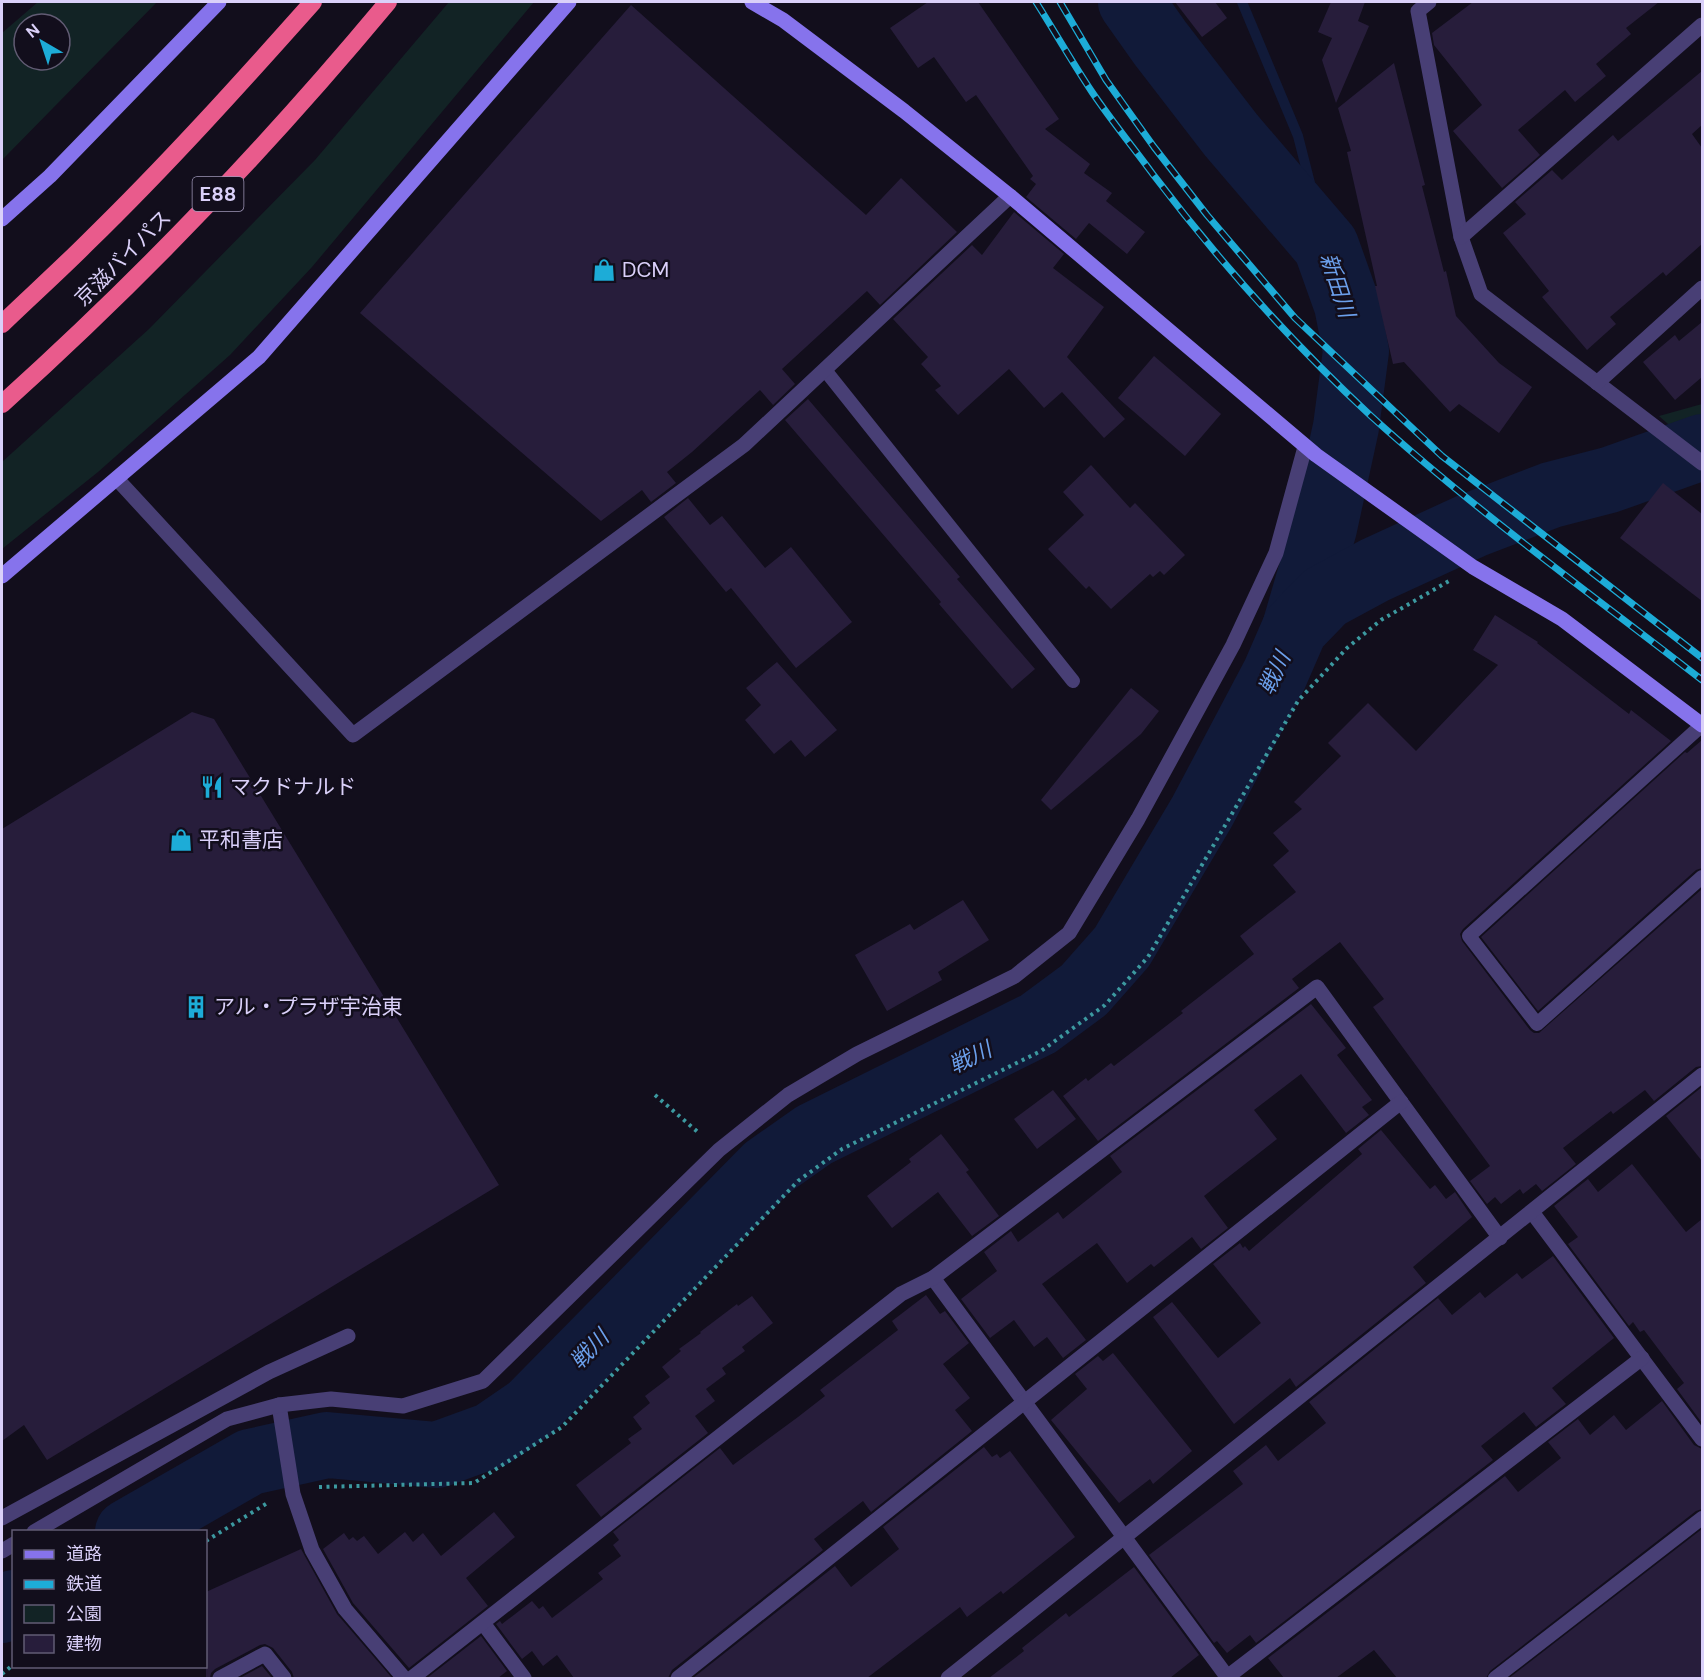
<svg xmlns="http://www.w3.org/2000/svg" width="1704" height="1680" viewBox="0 0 1704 1680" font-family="'DM Sans','Noto Sans JP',sans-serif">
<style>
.green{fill:#122325;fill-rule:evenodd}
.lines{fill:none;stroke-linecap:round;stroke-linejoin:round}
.stream{stroke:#111a39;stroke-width:10}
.river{stroke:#111a39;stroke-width:66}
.building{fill:#271d3b}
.path{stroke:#3c99a0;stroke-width:4;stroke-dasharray:3 4.5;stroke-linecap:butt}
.lane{stroke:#483f75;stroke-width:14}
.street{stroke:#483f75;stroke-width:15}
.secondary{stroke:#8673ec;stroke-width:15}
.highway{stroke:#e95b8c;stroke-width:18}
.rail-casing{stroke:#1dacd7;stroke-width:7}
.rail{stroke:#120e1c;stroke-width:4.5;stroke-dasharray:14;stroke-linecap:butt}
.labels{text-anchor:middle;stroke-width:5;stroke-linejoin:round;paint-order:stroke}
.shield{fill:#120e1c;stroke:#9e96b7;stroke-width:1.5}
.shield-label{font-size:20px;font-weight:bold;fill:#dad0f9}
.street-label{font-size:21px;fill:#dad0f9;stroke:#120e1c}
.poi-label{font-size:21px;fill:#dad0f9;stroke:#120e1c;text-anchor:start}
.water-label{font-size:22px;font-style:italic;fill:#6b9feb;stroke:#120e1c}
</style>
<rect width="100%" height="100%" fill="#120e1c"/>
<g class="green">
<path d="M38,2H157L2,160V33ZM24,24H60V60H24Z"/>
<polygon points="449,2 534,2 312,267 230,355 98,472 2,549 2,462 149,329 315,160"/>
<polygon points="1702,404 1702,454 1659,416"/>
</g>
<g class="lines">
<polyline class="stream" points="1242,2 1298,136 1326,246"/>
<g class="river">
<polyline points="1131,2 1160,43 1231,135 1326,246 1347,305 1356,351 1346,427 1324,528 1295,628"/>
<polyline points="128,1532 250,1462 327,1445 437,1455 492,1435 531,1408 767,1168 814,1135 1038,1024 1084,990 1122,947 1202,812 1275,674 1295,628 1325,597 1375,570 1473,525 1551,495 1609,480 1702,447"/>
<polyline points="2,1610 14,1603"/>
</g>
</g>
<g class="building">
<polygon points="928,2 978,2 1059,119 1045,129 1090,164 1084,173 1112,193 1106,201 1145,232 1127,254 1089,223 1076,239 1026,197 1036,184 1030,179 1033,176 976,95 966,102 934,57 918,68 890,28"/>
<polygon points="1175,2 1215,2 1227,18 1202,37"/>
<polygon points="1331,2 1365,2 1358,21 1369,26 1336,103 1322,60 1332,38 1318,32"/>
<polygon points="1473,2 1659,2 1626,28 1631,34 1596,64 1606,76 1575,102 1565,90 1518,130 1540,155 1502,188 1453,131 1482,105 1434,45 1432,33"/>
<polygon points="631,5 866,215 901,178 957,232 880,305 867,291 782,369 795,384 773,405 760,390 692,452 667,472 676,483 651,502 642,490 601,521 360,313"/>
<polygon points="1394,63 1425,185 1422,186 1444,272 1446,271 1456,316 1499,363 1532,387 1499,433 1459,404 1450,412 1404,362 1393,364 1375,286 1377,286 1347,152 1351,151 1338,108"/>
<polygon points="1702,71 1702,125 1692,134 1702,148 1702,244 1666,276 1663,272 1610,317 1616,324 1587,350 1542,297 1549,291 1503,233 1526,214 1515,202 1552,170 1562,180 1613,135 1618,141"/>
<polygon points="1014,212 1064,254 1053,268 1104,307 1067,357 1125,419 1104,438 1062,392 1044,408 1009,369 958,415 935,390 941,386 921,364 928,357 893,319 972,245 982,255"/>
<polygon points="1702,322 1702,377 1675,400 1643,362 1675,335 1679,341"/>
<polygon points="1154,356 1221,414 1185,456 1118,398"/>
<polygon points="808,399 960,577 957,579 1035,669 1012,689 939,604 941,602 785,420"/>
<polygon points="1091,465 1130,508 1135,503 1185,555 1164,575 1160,571 1153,577 1150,574 1111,609 1089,586 1086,589 1048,549 1084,515 1063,492"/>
<polygon points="1663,483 1702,514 1702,601 1620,538"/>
<polygon points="688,498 710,525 722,516 765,568 791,547 852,622 796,668 731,588 726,592 664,517"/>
<polygon points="1495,615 1538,642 1537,643 1629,714 1631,710 1671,741 1463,929 1460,934 1462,941 1530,1030 1534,1033 1539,1033 1702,889 1702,1066 1696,1067 1654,1101 1645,1090 1613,1114 1611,1111 1563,1148 1576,1164 1542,1191 1536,1184 1523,1194 1520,1189 1501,1204 1495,1197 1487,1204 1470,1181 1490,1166 1373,1007 1384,999 1340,942 1292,979 1299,988 1098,1141 1063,1096 1086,1078 1088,1081 1111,1063 1114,1066 1183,1013 1181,1011 1254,954 1240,936 1296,892 1273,865 1289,851 1273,833 1302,809 1294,802 1341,756 1328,743 1368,703 1416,751 1498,665 1473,650"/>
<polygon points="777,662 837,730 805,757 791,740 774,754 745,720 761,705 746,688"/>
<polygon points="1131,688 1159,711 1141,734 1051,810 1041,800"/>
<polygon points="192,712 214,719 499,1185 47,1460 24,1425 2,1441 2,829"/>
<polygon points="1702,740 1702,868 1696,870 1538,1011 1481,937 1685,752 1687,753"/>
<polygon points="963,900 989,940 938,972 942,980 887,1011 855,955 910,924 914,930"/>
<polygon points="1311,1004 1346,1048 1337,1055 1372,1100 1362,1107 1369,1115 1346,1133 1301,1074 1254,1110 1277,1139 1204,1196 1228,1228 1201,1249 1192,1237 1154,1267 1151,1264 1127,1283 1097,1243 1042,1284 1086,1340 1063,1358 1047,1337 1034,1347 1014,1320 990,1338 961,1299 997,1271 984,1252 1011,1231 1018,1242 1058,1212 1063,1219 1122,1172 1110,1156"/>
<polygon points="1702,1087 1702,1161 1666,1116"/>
<polygon points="1053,1090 1076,1119 1037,1149 1014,1119"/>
<polygon points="1381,1130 1430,1189 1435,1185 1446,1199 1455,1192 1472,1217 1413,1267 1426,1283 1296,1387 1290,1378 1234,1424 1153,1317 1172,1302 1218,1358 1261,1323 1213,1264 1240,1243 1243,1248 1245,1246 1249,1251 1362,1154 1358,1149"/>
<polygon points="941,1134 969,1170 966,1172 999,1216 972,1236 938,1192 892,1228 867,1196 911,1162 909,1159"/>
<polygon points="1632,1164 1686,1232 1702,1219 1702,1423 1677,1389 1684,1383 1644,1330 1640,1332 1633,1322 1629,1326 1568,1244 1578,1237 1554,1206 1588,1179 1598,1192"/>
<polygon points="1553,1256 1614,1338 1552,1388 1566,1404 1536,1427 1524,1412 1481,1446 1493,1460 1256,1643 1250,1635 1227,1653 1217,1641 1214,1643 1149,1555 1243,1484 1233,1471 1266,1445 1278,1461 1326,1423 1309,1402 1438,1298 1452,1315 1480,1292 1485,1298 1517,1273 1522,1279"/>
<polygon points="926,1295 940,1314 945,1311 969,1343 943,1364 970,1398 955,1410 972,1431 871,1512 863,1501 814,1539 823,1550 672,1670 668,1678 574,1678 557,1655 543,1666 532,1651 522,1659 496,1624 500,1621 502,1624 532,1601 539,1609 543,1606 552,1618 603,1579 598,1573 621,1556 613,1545 619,1540 613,1532 720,1448 733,1465 798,1417 825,1396 820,1390 898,1330 892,1321"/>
<polygon points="752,1296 773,1323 742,1347 745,1351 722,1368 726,1374 706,1389 715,1401 695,1416 708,1433 601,1517 576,1485 631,1443 628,1439 642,1429 633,1417 650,1403 645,1396 670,1377 662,1367 681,1351 679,1349 701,1333 700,1332 737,1304 738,1306"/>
<polygon points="1113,1353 1192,1451 1153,1484 1150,1479 1119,1503 1051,1420 1087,1389 1075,1374 1098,1356 1103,1361"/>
<polygon points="1662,1401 1694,1445 1702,1449 1702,1509 1696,1511 1490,1671 1486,1678 1397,1678 1374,1650 1336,1678 1284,1678 1268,1658 1505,1476 1518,1492 1561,1458 1548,1442 1578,1419 1590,1435 1614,1415 1626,1430"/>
<polygon points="984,1447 992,1457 997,1454 1000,1458 1010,1451 1075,1537 1003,1594 1001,1591 967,1617 960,1607 867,1678 693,1678 835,1566 851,1587 899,1549 883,1527"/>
<polygon points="494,1512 515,1537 466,1578 488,1606 409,1668 353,1603 323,1549 344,1533 349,1540 353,1537 357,1541 364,1536 378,1554 405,1532 413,1542 423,1533 441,1556"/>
<polygon points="1702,1529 1702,1678 1509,1678"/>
<polygon points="301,1549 337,1614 392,1678 294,1678 292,1672 273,1648 265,1644 260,1645 215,1669 211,1673 210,1678 206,1678 206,1592"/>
<polygon points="1134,1567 1199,1655 1170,1678 989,1678 1024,1651 1022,1648 1066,1613 1069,1617"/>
<polygon points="481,1636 507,1671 498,1678 427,1678"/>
<polygon points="262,1666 272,1678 240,1678"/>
</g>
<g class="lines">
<g class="path">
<polyline points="655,1095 700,1134"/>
<polyline points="319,1487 474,1483 562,1427 798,1181 842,1149 1041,1051 1105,1005 1148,957 1298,701 1347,648 1381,620 1449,581"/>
<polyline points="206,1541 269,1502"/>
<polyline points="2,1674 14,1664"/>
</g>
<g class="lane">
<polyline points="825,370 1073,681"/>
<polyline points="1702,725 1469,936 1537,1024 1702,877"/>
<polyline points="1495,1678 1702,1518"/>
</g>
<g class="street">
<polyline points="1429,2 1418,11 1461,237 1481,294 1702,463"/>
<polyline points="1461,237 1702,25"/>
<polyline points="1597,383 1702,288"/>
<polyline points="117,479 353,735 744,445 1010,196"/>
<polyline points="1532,1212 1702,1439"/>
<polyline points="933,1278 1228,1678"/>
<polyline points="279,1405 293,1494 312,1550 345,1609 404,1678"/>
<polyline points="2,1518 269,1372 348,1336"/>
<polyline points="34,1532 227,1419 279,1405 331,1399 403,1406 483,1381 719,1150 788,1095 857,1054 1015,976 1069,933 1138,819 1233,645 1276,553 1305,447"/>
<polyline points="2,1551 14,1544"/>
<polyline points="483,1623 524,1678"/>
<polyline points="220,1678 265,1654 284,1678"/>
<polyline points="412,1678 901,1294 933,1278 1317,987 1500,1238"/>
<polyline points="678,1678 1401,1102"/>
<polyline points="948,1678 1702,1075"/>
<polyline points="1226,1678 1642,1358"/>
</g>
<g class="secondary">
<polyline points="752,2 783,20 904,111 1010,196 1316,455 1473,567 1562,619 1702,725"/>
<polyline points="2,219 50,176 219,2"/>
<polyline points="2,576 259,357 569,2"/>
</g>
<g class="highway">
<path d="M2,324C30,297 60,270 88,242C167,165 240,84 313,2"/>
<path d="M2,404C140,280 269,145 388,2"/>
</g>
<g class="rail-casing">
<g id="rail">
<path d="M1036,2C1055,32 1072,62 1092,92C1111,120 1132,146 1152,173C1218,260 1291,342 1371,416C1476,511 1591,594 1702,680"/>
<polyline points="1060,2 1106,80 1154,147 1207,215 1295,318 1442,456 1702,658"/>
</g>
</g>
<use href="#rail" class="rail"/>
</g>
<defs>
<g id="shop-bare" transform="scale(1.8)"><path d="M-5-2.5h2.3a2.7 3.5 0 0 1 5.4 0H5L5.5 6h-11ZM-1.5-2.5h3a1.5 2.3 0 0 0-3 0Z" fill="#1dacd7" stroke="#120e1c" stroke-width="2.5" paint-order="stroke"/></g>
<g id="restaurant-bare" transform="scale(1.8)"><path d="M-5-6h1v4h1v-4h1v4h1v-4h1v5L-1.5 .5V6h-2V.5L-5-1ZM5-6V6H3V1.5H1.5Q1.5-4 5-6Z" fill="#1dacd7" stroke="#120e1c" stroke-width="2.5" paint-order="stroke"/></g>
<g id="building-bare" transform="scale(1.8)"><path d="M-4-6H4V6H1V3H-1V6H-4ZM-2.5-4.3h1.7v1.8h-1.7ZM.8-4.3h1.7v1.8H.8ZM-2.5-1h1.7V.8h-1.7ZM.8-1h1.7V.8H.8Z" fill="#1dacd7" stroke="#120e1c" stroke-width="2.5" paint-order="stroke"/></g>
</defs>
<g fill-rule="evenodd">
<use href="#shop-bare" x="604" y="270"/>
<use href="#restaurant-bare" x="212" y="787"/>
<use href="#shop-bare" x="181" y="840"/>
<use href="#building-bare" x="196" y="1007"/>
</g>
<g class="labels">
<rect class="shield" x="192.5" y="177" width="51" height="34" rx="4.5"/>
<g class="shield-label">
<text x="218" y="201">E88</text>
</g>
<g class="street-label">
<text transform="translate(123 258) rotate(-45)" y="7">京滋バイパス</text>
</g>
<g class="poi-label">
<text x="622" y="277">DCM</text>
<text x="230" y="794">マクドナルド</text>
<text x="199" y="847">平和書店</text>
<text x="214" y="1014">アル・プラザ宇治東</text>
</g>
<g class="water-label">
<text transform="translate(1338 285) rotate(72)" y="8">新田川</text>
<text transform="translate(1274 673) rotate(-65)" y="8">戦川</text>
<text transform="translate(970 1057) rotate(-26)" y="8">戦川</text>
<text transform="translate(589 1349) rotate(-46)" y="8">戦川</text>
</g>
</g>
<rect width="1704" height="1680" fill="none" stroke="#dad0f9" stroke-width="6"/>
<rect x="12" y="1530" width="195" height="138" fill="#120e1c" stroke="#625c74" stroke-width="1.5"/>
<rect x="24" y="1550" width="30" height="9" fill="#8673ec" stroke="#625c74" stroke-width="1.5"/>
<text x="66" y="1560" font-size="18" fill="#dad0f9">道路</text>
<rect x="24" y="1580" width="30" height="9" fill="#1dacd7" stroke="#625c74" stroke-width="1.5"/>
<text x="66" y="1590" font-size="18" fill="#dad0f9">鉄道</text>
<rect x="24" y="1605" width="30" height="18" fill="#122325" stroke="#625c74" stroke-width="1.5"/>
<text x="66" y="1620" font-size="18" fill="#dad0f9">公園</text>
<rect x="24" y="1635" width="30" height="18" fill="#271d3b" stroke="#625c74" stroke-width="1.5"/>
<text x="66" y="1650" font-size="18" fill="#dad0f9">建物</text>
<g transform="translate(42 42) rotate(321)"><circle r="28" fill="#120e1c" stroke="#625c74" stroke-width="1.5"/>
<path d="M0-4.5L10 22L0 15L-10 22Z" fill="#1dacd7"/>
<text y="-9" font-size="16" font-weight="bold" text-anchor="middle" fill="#dad0f9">N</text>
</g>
</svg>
